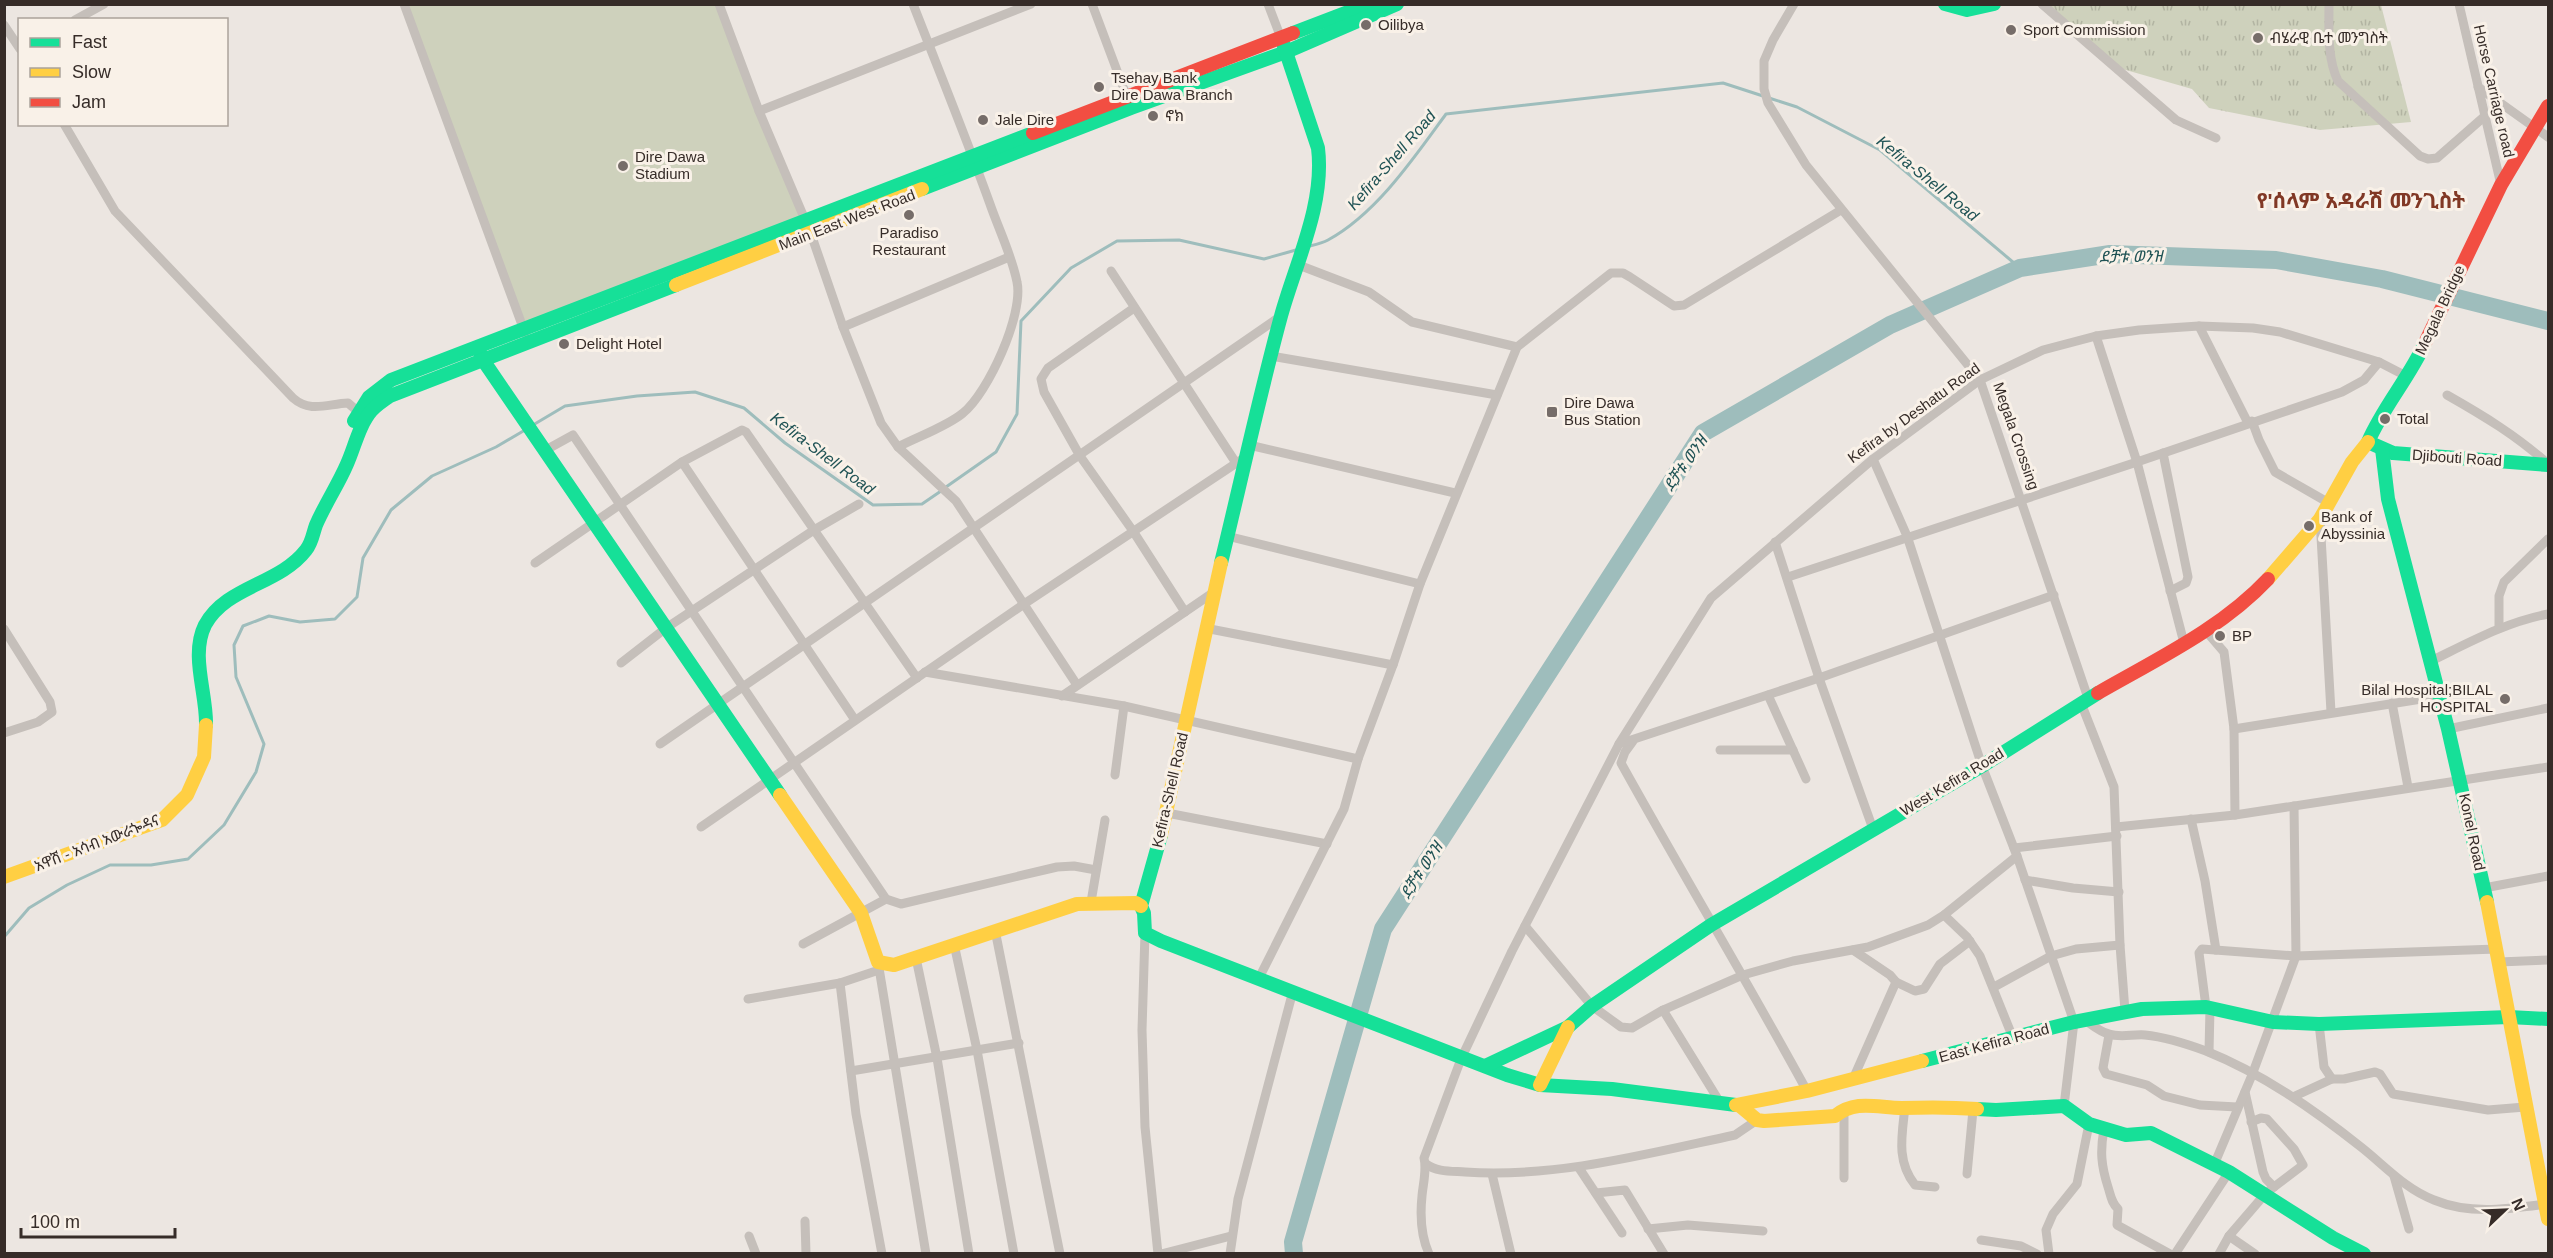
<svg xmlns="http://www.w3.org/2000/svg" width="2553" height="1258" viewBox="0 0 2553 1258" font-family="Arial,'Noto Sans Ethiopic',sans-serif">
<style>
.grass{fill:url(#grass-tufts)}
.pitch{fill:#ced1bc}
.lines{fill:none;stroke-linecap:round;stroke-linejoin:round}
.stream{stroke:#9ebdbc;stroke-width:3}
.river{stroke:#9ebdbc;stroke-width:18}
.street{stroke:#c5bfba;stroke-width:9}
.fast{stroke:#16e098;stroke-width:14}
.slow{stroke:#ffcf43;stroke-width:14}
.jam{stroke:#f24e42;stroke-width:14}
.poi-dot{fill:#766d69;stroke:#f9f1e8;stroke-width:2}
.labels{text-anchor:middle;stroke-width:6;stroke-linejoin:round;paint-order:stroke}
.poi-label{font-size:15px;fill:#362c28;stroke:#f9f1e8;text-anchor:start}
.street-label{font-size:15px;fill:#362c28;stroke:#f9f1e8}
.water-label{font-size:16px;font-style:italic;fill:#205355;stroke:#f9f1e8}
.district-label{font-size:21px;font-weight:bold;fill:#813825;stroke:#f9f1e8}
</style>
<defs>
<pattern id="grass-tufts" width="24" height="20" patternUnits="userSpaceOnUse" patternTransform="scale(1.5)"><rect width="24" height="20" fill="#ced1bc"/><path d="M3 7l-1-3M5 7V3M7 7l1-3M15 17l-1-3M17 17v-4M19 17l1-3" fill="none" stroke="#b2b4a2"/></pattern>
</defs>
<rect width="100%" height="100%" fill="#ece6e1"/>
<polygon class="grass" points="2042,5 2381,5 2411,122 2320,130 2209,108 2192,89 2112,66"/>
<polygon class="pitch" points="411,4 719,5 805,221 525,330 405,7"/>
<g class="lines">
<g class="stream">
<polyline points="1769,98 1797,107 1880,150 2020,268"/>
<path d="M1305,247C1313,245 1321,244 1328,240C1376,214 1414,158 1446,114L1723,83L1763,96"/>
<polyline points="533,425 565,406 637,396 695,392 744,408 785,443 873,505 922,504 941,491"/>
<polyline points="946,487 996,452 1017,414 1021,321 1071,268 1117,241 1179,240 1264,259 1296,250"/>
<polyline points="4,937 29,908 67,885 110,865 151,865 188,859 224,825 256,772 264,744 236,677 234,645 243,626 269,616 300,622 335,619 357,597 363,558 391,510 432,476 496,447 525,430"/>
</g>
<polyline class="river" points="1294,1254 1293,1242 1383,929 1703,433 1890,325 2020,268 2110,254 2276,260 2382,279 2548,321"/>
<g class="street">
<polyline points="404,4 525,333"/>
<polyline points="719,4 759,111 811,234 843,327 881,423 898,447 956,501 1077,685"/>
<polyline points="1092,4 1128,100"/>
<polyline points="1268,4 1281,38"/>
<polyline points="1794,4 1773,40 1764,61 1764,89 1768,103 1806,165 1980,380 2088,698"/>
<polyline points="2042,4 2176,120 2216,138"/>
<path d="M2329,4C2329,30 2327,58 2338,81L2420,156L2428,159L2437,158L2485,116"/>
<polyline points="2459,4 2501,185"/>
<polyline points="75,20 104,4"/>
<polyline points="4,25 20,49"/>
<polyline points="2478,87 2548,137"/>
<polyline points="759,111 1031,4"/>
<path d="M64,124L115,211L293,398C310,413 327,404 348,403L362,415"/>
<polyline points="1296,264 1369,292 1412,322 1517,347"/>
<polyline points="1111,271 1236,463"/>
<polyline points="1134,308 1048,368 1041,379 1044,392 1080,456 1133,531 1185,612"/>
<polyline points="2199,326 2248,423"/>
<polyline points="843,327 1009,257"/>
<polyline points="2096,336 2137,462 2184,643"/>
<polyline points="1271,356 1497,395"/>
<path d="M2447,395C2484,416 2517,436 2548,464"/>
<polyline points="2252,421 2259,440 2275,472 2329,503"/>
<polyline points="1249,445 1455,493"/>
<path d="M898,447C917,437 948,426 963,413C988,393 1024,314 1017,282C1012,256 999,230 990,204C966,137 939,71 913,4"/>
<polyline points="544,451 573,435 886,899 901,904 1057,867 1074,866 1096,870"/>
<polyline points="2163,453 2188,577 2186,583 2170,591"/>
<polyline points="1873,459 1907,536 1982,766 2017,856 2074,1022 2064,1106"/>
<polyline points="682,462 855,720"/>
<polyline points="2320,519 2331,712"/>
<polyline points="1227,536 1420,584"/>
<polyline points="1775,542 1819,678 1873,829"/>
<polyline points="535,563 682,462 742,430 746,432 917,678"/>
<polyline points="1788,577 2137,462 2342,392 2364,380 2379,362"/>
<polyline points="1205,628 1393,665"/>
<polyline points="2499,628 2499,596 2504,582 2548,539"/>
<polyline points="4,629 50,702 52,712 38,722 4,733"/>
<polyline points="2206,631 2224,652 2234,729 2235,815"/>
<path d="M2431,661C2470,642 2506,622 2548,614"/>
<polyline points="621,663 666,628 814,530 859,504"/>
<polyline points="925,672 1124,706 1358,759"/>
<polyline points="1768,695 1806,779"/>
<polyline points="1062,696 1214,592"/>
<polyline points="2081,703 2114,787 2120,945 2125,1011"/>
<polyline points="2392,703 2408,787"/>
<polyline points="2234,729 2440,696"/>
<polyline points="2448,729 2548,708"/>
<path d="M1633,741L1625,752L1621,763C1682,873 1747,981 1807,1091"/>
<polyline points="660,744 1281,316"/>
<polyline points="1619,744 1819,678 2054,595"/>
<polyline points="1720,750 1793,750"/>
<polyline points="1115,775 1124,706"/>
<polyline points="1167,813 1327,844"/>
<polyline points="2191,819 2205,881 2216,950"/>
<polyline points="701,827 1024,604 1247,456"/>
<polyline points="2116,827 2235,815 2548,767"/>
<polyline points="2014,848 2117,836"/>
<polyline points="2025,880 2073,888 2119,892"/>
<polyline points="2484,888 2548,876"/>
<polyline points="1091,902 1105,820"/>
<polyline points="1944,915 1967,937 1980,956 2013,1038"/>
<polyline points="1525,926 1592,1006 1621,1027 1632,1028 1663,1010 1743,975 1793,961 1868,947 1928,925 1944,915 2017,856"/>
<polyline points="995,930 1060,1254"/>
<polyline points="1145,933 1142,1030 1145,1127 1158,1254"/>
<polyline points="803,944 886,899"/>
<polyline points="954,944 977,1050 1014,1254"/>
<polyline points="1853,950 1890,975 1896,982 1853,1079"/>
<polyline points="916,958 937,1058 969,1254"/>
<polyline points="878,962 926,1254"/>
<polyline points="2499,962 2548,960"/>
<polyline points="1259,978 1344,809 1358,759 1393,665 1420,584 1517,347 1611,273 1623,273 1630,277 1674,306 1684,305 1841,210"/>
<polyline points="1896,982 1915,991 1924,989 1940,964 1970,941"/>
<polyline points="840,983 856,1114 882,1254"/>
<polyline points="1994,987 2051,956 2076,949 2120,945"/>
<polyline points="748,999 840,983 879,970"/>
<polyline points="2206,1007 2199,953 2202,949 2296,956 2497,949"/>
<polyline points="1663,1010 1721,1104"/>
<path d="M2085,1020C2092,1025 2100,1032 2109,1034C2120,1038 2133,1034 2145,1035C2165,1037 2187,1044 2206,1051C2263,1074 2313,1109 2361,1147C2384,1165 2405,1189 2434,1200C2470,1215 2508,1209 2546,1204"/>
<polyline points="2319,1024 2324,1067 2332,1079"/>
<polyline points="2109,1035 2103,1068 2106,1074 2147,1085 2164,1096 2200,1105 2237,1107"/>
<polyline points="2209,1052 2210,1008"/>
<polyline points="851,1071 1019,1043"/>
<polyline points="2245,1092 2263,1172 2266,1179 2274,1187"/>
<polyline points="2295,1096 2332,1079 2344,1079 2375,1072 2380,1074 2393,1094 2488,1110 2525,1107"/>
<path d="M1905,1107C1902,1135 1896,1161 1915,1185L1935,1187"/>
<polyline points="1844,1109 1844,1178"/>
<path d="M2104,1129C2100,1151 2101,1165 2108,1187C2111,1196 2111,1202 2118,1209L2117,1225L2170,1254"/>
<path d="M1426,1164C1437,1172 1451,1171 1465,1172C1557,1178 1646,1154 1735,1135L1757,1120"/>
<polyline points="2214,1165 2252,1075 2296,956 2294,806"/>
<polyline points="1579,1168 1622,1233"/>
<polyline points="1492,1174 1511,1254"/>
<polyline points="1967,1174 1973,1110"/>
<polyline points="2394,1176 2409,1229"/>
<polyline points="1596,1193 1625,1190 1664,1254"/>
<polyline points="805,1221 806,1254"/>
<polyline points="1648,1229 1688,1225 1763,1231"/>
<polyline points="749,1236 756,1254"/>
<polyline points="2229,1236 2255,1254"/>
<polyline points="1981,1240 2021,1246 2037,1254"/>
<polyline points="1161,1254 1231,1236"/>
<polyline points="1230,1254 1238,1199 1293,991"/>
<path d="M1429,1254C1421,1236 1420,1215 1422,1196C1423,1184 1427,1170 1424,1158L1461,1059L1512,951L1619,744L1711,598L1873,459L1980,380L2043,350L2096,336L2139,330L2199,326L2253,328L2280,332L2379,362L2408,377"/>
<polyline points="2049,1254 2046,1230 2053,1214 2077,1184 2089,1124"/>
<polyline points="2175,1254 2229,1172"/>
<polyline points="2219,1254 2229,1236 2266,1193 2303,1165 2294,1149 2267,1119 2261,1118 2251,1122"/>
</g>
<g class="fast">
<polyline points="1945,4 1967,10 1994,4"/>
<polyline points="1293,33 1369,4"/>
<polyline points="922,189 1131,108 1286,52 1397,4"/>
<path d="M2425,343C2409,378 2383,407 2368,442L2393,453L2548,465"/>
<polyline points="479,350 483,360 780,795"/>
<polyline points="354,421 369,397 391,380 1033,133"/>
<polyline points="2382,449 2388,499 2448,729 2487,902"/>
<path d="M1221,563C1241,481 1259,397 1281,316C1296,262 1325,204 1318,148L1283,43"/>
<path d="M206,725C207,694 190,655 205,625C226,586 279,585 306,550C312,543 313,533 316,525C325,504 338,485 347,464C355,446 359,425 372,410C377,405 384,400 390,396L676,285"/>
<polyline points="1161,835 1141,906 1144,913 1145,933 1161,941 1507,1075 1540,1085 1612,1089 1736,1105"/>
<polyline points="1922,1061 2074,1022 2142,1009 2206,1007 2273,1022 2319,1024 2509,1017 2548,1019"/>
<polyline points="1485,1066 1568,1027 1592,1006 1711,925 1982,766 2098,693"/>
<polyline points="1977,1109 1996,1110 2064,1106 2089,1124 2126,1135 2151,1133 2229,1172 2333,1238 2364,1254"/>
</g>
<g class="slow">
<polyline points="676,285 922,189"/>
<polyline points="2268,579 2320,519 2352,462 2368,442"/>
<polyline points="780,795 861,913 878,962 894,965 1077,904 1136,903 1141,906"/>
<polyline points="1161,835 1221,563"/>
<polyline points="4,877 162,820 187,795 204,757 206,725"/>
<polyline points="2487,902 2548,1219"/>
<polyline points="1540,1085 1568,1027"/>
<polyline points="1736,1105 1807,1091 1922,1061"/>
<path d="M1739,1105L1757,1120L1764,1121L1835,1116C1856,1099 1878,1108 1902,1108C1928,1107 1952,1107 1977,1109"/>
</g>
<g class="jam">
<polyline points="1033,133 1293,33"/>
<polyline points="2425,343 2501,185 2548,106"/>
<path d="M2098,693C2157,659 2221,629 2268,579"/>
</g>
</g>
<g class="poi-dot">
<circle cx="1366" cy="25" r="6"/>
<circle cx="2011" cy="30" r="6"/>
<circle cx="2258" cy="38" r="6"/>
<circle cx="1099" cy="87" r="6"/>
<circle cx="1153" cy="116" r="6"/>
<circle cx="983" cy="120" r="6"/>
<circle cx="623" cy="166" r="6"/>
<circle cx="909" cy="215" r="6"/>
<circle cx="564" cy="344" r="6"/>
<rect x="1546" y="406" width="12" height="12" rx="3"/>
<circle cx="2385" cy="419" r="6"/>
<circle cx="2309" cy="526" r="6"/>
<circle cx="2220" cy="636" r="6"/>
<circle cx="2505" cy="699" r="6"/>
</g>
<g class="labels">
<g class="poi-label">
<text x="1378" y="30">Oilibya</text>
<text x="2023" y="35">Sport Commission</text>
<text x="2270" y="43">ብሄራዊ ቤተ መንግስት</text>
<text x="1111" y="83">Tsehay Bank<tspan x="1111" dy="17">Dire Dawa Branch</tspan></text>
<text x="1165" y="121">ኖክ</text>
<text x="995" y="125">Jale Dire</text>
<text x="635" y="162">Dire Dawa<tspan x="635" dy="17">Stadium</tspan></text>
<text x="909" y="238" text-anchor="middle">Paradiso<tspan x="909" dy="17">Restaurant</tspan></text>
<text x="576" y="349">Delight Hotel</text>
<text x="1564" y="408">Dire Dawa<tspan x="1564" dy="17">Bus Station</tspan></text>
<text x="2397" y="424">Total</text>
<text x="2321" y="522">Bank of<tspan x="2321" dy="17">Abyssinia</tspan></text>
<text x="2232" y="641">BP</text>
<text x="2493" y="695" text-anchor="end">Bilal Hospital;BILAL<tspan x="2493" dy="17">HOSPITAL</tspan></text>
</g>
<g class="street-label">
<text transform="translate(2494 91) rotate(77)" y="5">Horse Carriage road</text>
<text transform="translate(847 220) rotate(-21)" y="5">Main East West Road</text>
<text transform="translate(2440 310) rotate(-65)" y="5">Megala Bridge</text>
<text transform="translate(1914 413) rotate(-36)" y="5">Kefira by Deshatu Road</text>
<text transform="translate(2016 436) rotate(71)" y="5">Megala Crossing</text>
<text transform="translate(2457 458) rotate(4)" y="5">Djibouti Road</text>
<text transform="translate(1952 782) rotate(-31)" y="5">West Kefira Road</text>
<text transform="translate(1170 790) rotate(-77)" y="5">Kefira-Shell Road</text>
<text transform="translate(2472 832) rotate(78)" y="5">Konel Road</text>
<text transform="translate(97 843) rotate(-21)" y="5">አዋሽ - አሳብ አውራጐዳና</text>
<text transform="translate(1994 1043) rotate(-15)" y="5">East Kefira Road</text>
</g>
<g class="water-label">
<text transform="translate(1391 160) rotate(-49)" y="6">Kefira-Shell Road</text>
<text transform="translate(1928 178) rotate(39)" y="6">Kefira-Shell Road</text>
<text transform="translate(2131 256) rotate(-1)" y="6">ደቻቱ ወንዝ</text>
<text transform="translate(823 453) rotate(37)" y="6">Kefira-Shell Road</text>
<text transform="translate(1685 463) rotate(-55)" y="6">ደቻቱ ወንዝ</text>
<text transform="translate(1421 870) rotate(-57)" y="6">ደቻቱ ወንዝ</text>
</g>
<g class="district-label">
<text x="2361" y="208">የ'ሰላም አዳራሽ መንጊስት</text>
</g>
</g>
<rect width="2553" height="1258" fill="none" stroke="#362c28" stroke-width="12"/>
<rect x="18" y="18" width="210" height="108" fill="#f9f1e8" stroke="#aba29b" stroke-width="1.5"/>
<rect x="30" y="38" width="30" height="9" fill="#16e098" stroke="#aba29b" stroke-width="1.5"/>
<text x="72" y="48" font-size="18" fill="#362c28">Fast</text>
<rect x="30" y="68" width="30" height="9" fill="#ffcf43" stroke="#aba29b" stroke-width="1.5"/>
<text x="72" y="78" font-size="18" fill="#362c28">Slow</text>
<rect x="30" y="98" width="30" height="9" fill="#f24e42" stroke="#aba29b" stroke-width="1.5"/>
<text x="72" y="108" font-size="18" fill="#362c28">Jam</text>
<g transform="translate(2505 1210) rotate(67)" stroke="#f9f1e8" stroke-width="4.5" paint-order="stroke">
<path d="M0-4.5L10 22L0 15L-10 22Z" fill="#362c28"/>
<text y="-9" font-size="16" font-weight="bold" text-anchor="middle" fill="#362c28">N</text>
</g>
<path d="M21 1228v9h154v-9" fill="none" stroke="#362c28" stroke-width="3"/>
<text x="30" y="1228" font-size="18" fill="#362c28" stroke="#f9f1e8" stroke-width="4.5" paint-order="stroke">100 m</text>
</svg>
